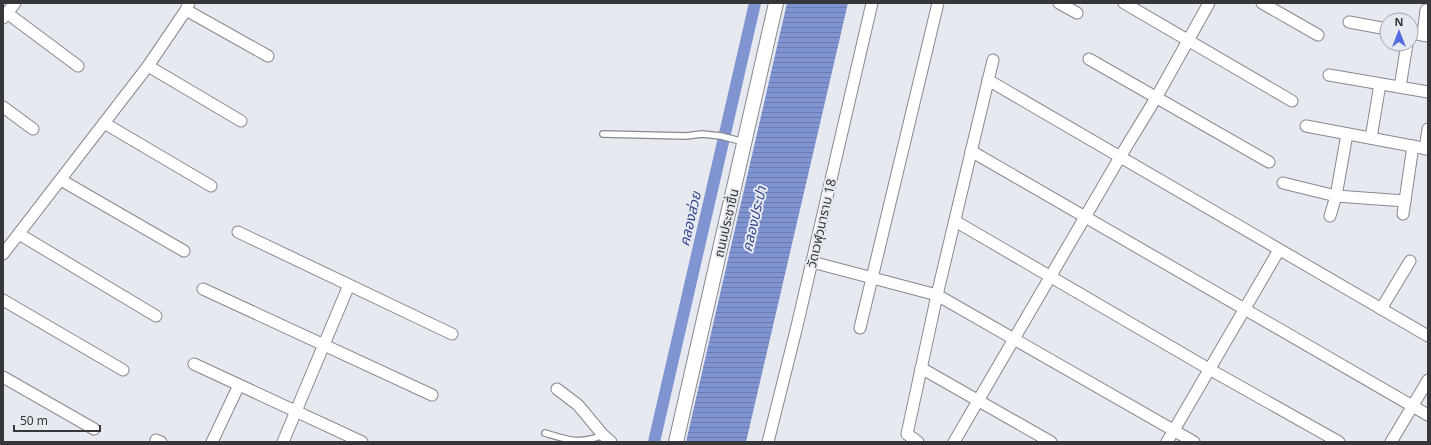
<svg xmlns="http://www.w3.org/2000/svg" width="1431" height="445" viewBox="0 0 1431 445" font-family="'Noto Sans','Noto Sans Thai',sans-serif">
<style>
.water{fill:url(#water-rules)}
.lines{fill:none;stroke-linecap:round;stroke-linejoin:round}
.canal{stroke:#8194d2;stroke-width:12}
.service-casing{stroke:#87898f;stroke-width:8}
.minor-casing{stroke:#87898f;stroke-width:13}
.tertiary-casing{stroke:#87898f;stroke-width:16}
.service{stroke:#fff;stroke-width:5.5}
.minor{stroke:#fff;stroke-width:11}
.tertiary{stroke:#fff;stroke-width:14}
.labels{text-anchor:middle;stroke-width:4;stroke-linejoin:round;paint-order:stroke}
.street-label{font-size:13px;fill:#36373a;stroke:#e6e9ef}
.water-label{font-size:14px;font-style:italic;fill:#32438d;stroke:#e6e9ef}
</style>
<defs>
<pattern id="water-rules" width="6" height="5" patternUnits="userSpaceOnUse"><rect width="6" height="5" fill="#8194d2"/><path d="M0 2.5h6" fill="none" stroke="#6a7aab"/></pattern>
</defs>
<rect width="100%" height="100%" fill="#e6e9ef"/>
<polygon class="water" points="787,3 848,3 746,442 686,442"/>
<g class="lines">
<polyline class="canal" points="654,442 755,3"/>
<g class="service-casing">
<g id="service">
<polyline points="603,134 686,136 702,134 721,136 744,142"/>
<path d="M545,433C568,440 579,445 603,435"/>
</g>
</g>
<g class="minor-casing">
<g id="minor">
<polyline points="1059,3 1077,13"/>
<polyline points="1124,3 1292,101"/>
<polyline points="1262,3 1318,35"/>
<polyline points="186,10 268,56"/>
<polyline points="7,13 78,66"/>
<polyline points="3,18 15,3"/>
<polyline points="1349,22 1387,29"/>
<polyline points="1411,33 1428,36"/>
<polyline points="1423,35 1426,10"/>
<polyline points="1089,59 1269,162"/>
<polyline points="148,66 241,121"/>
<polyline points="1329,75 1428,92"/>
<polyline points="988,80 1428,336"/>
<polyline points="1400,87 1407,44"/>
<polyline points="3,107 33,129"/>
<polyline points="104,123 211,186"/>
<polyline points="1306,126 1428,149"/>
<polyline points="1371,138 1380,84"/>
<polyline points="1425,149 1428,129"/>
<polyline points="971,151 1428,415"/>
<polyline points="61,180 184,251"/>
<polyline points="1283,183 1336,196 1405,201"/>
<polyline points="1403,214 1413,146"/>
<polyline points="1330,216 1336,196 1347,134"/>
<polyline points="955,221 1209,369 1339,442"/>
<polyline points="238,232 452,334"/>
<polyline points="19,234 156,316"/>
<polyline points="3,254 148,66 186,10 189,3"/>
<polyline points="812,262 937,295 1194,442"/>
<polyline points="203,289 432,395"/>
<polyline points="3,300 123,370"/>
<polyline points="1381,309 1410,261"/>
<polyline points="860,328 938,3"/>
<polyline points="194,364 362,442"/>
<polyline points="921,368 1051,442"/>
<polyline points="3,377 94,429"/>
<polyline points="557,389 578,405 603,435 611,442"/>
<polyline points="156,440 161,442"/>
<polyline points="212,442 239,385"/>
<polyline points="283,442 349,285"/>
<polyline points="768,442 797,326 872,3"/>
<polyline points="918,442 907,434 937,295 993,60"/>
<polyline points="954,442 1120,157 1156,98 1209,3"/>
<polyline points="1167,442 1279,250"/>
<polyline points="1391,442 1428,380"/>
</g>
</g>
<g class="tertiary-casing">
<polyline id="tertiary" points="676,442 776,3"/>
</g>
<use href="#service" class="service"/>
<use href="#minor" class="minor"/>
<use href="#tertiary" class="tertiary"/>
</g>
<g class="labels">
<g class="street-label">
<text transform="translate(726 223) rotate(-77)" y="5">ถนนประชาชื่น</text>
<text transform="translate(821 223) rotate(-77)" y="5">วัดเวฬุวนาราม 18</text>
</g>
<g class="water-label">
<text transform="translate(690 219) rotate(-77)" y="5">คลองส่วย</text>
<text transform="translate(754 219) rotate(-77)" y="5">คลองประปา</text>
</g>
</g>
<rect width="1431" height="445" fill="none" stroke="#36373a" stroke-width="8"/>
<g transform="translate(1399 32)"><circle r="19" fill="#e6e9ef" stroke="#a0a2a7"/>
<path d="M0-3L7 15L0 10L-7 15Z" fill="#536ce1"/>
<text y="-6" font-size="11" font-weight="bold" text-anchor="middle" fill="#36373a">N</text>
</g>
<path d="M14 425v6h86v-6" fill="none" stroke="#36373a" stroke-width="2"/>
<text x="20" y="425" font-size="12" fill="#36373a" stroke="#e6e9ef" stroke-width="3" paint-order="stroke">50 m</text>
</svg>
